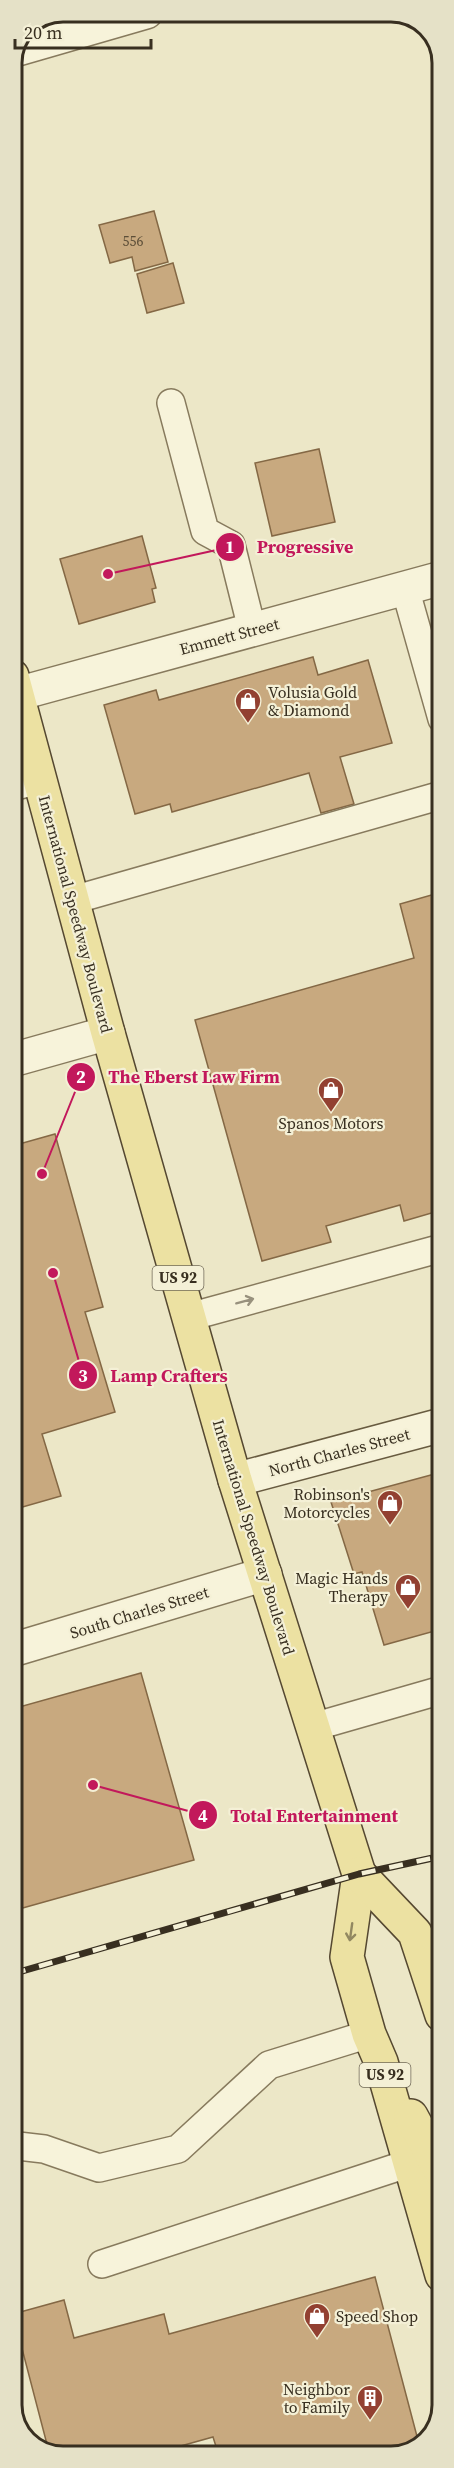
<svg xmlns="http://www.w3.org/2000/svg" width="454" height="2468" viewBox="0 0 454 2468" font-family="'Source Serif 4',serif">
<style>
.building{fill:#c8a97f;stroke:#846845;stroke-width:1.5}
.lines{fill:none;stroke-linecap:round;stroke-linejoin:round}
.lane-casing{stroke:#877a5d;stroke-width:30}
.street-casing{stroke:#877a5d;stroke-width:36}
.secondary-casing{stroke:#685b40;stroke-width:36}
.primary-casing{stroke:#554831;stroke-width:36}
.lane{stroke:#f7f3da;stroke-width:27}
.street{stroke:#f7f3da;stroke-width:33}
.secondary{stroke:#f7f3da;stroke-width:33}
.primary{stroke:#ece1a2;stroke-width:33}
.rail-casing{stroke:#382f20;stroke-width:7}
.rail{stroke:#f4f0d6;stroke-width:4.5;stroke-dasharray:14;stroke-linecap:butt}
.oneway{stroke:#98917d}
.oneway2{stroke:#928861}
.labels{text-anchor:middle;stroke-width:4.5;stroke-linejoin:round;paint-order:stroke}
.number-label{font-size:14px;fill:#5c4e38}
.shield{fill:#f4f0d6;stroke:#706957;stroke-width:1.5}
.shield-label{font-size:15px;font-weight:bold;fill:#382f20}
.street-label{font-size:16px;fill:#382f20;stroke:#f4f0d6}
.poi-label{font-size:16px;fill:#382f20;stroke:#f4f0d6;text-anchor:end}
.rim{fill:none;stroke:#382f20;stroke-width:3}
.leader{fill:none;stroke:#c2185b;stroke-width:2}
.callout-dot{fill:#c2185b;stroke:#f4f0d6;stroke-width:2}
.mark-label{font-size:18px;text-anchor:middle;font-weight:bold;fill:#fff}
.callout-label{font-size:18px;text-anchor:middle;font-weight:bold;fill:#c2185b;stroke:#f4f0d6;stroke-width:4.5;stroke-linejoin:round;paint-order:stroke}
</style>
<rect width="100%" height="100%" fill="#ece7c7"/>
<g class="building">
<polygon points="154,211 168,262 135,271 132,257 110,263 99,225"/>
<polygon points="173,263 184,303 147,313 137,274"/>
<polygon points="319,449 335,522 272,536 255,463"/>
<polygon points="142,536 156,588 152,589 155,602 79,624 60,559"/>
<polygon points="313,657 318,675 368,660 392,743 340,757 354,804 321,813 309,773 172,812 170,804 135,814 104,705 156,690 159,700"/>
<polygon points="442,892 442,1210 404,1221 400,1205 326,1226 331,1242 262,1261 195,1020 414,958 400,904"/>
<polygon points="55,1134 103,1307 85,1312 115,1412 42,1434 61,1496 12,1510 12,1146"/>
<polygon points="442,1472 442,1629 384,1645 362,1572 354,1574 331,1502"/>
<polygon points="141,1673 194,1860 12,1911 12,1709"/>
<polygon points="375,2277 419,2444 398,2456 219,2456 213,2437 145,2456 57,2456 49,2452 13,2314 64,2300 74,2338 164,2314 169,2334"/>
</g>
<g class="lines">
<g class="lane-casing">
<g id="lane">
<polyline points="171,403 205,531 231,545 252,629"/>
<polyline points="405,588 442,719"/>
<polyline points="12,787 40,780"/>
<polyline points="73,900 442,795"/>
<polyline points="189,1317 442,1248"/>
<polyline points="313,1727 442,1690"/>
<polyline points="18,2146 44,2149 99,2168 178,2149 269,2065 369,2034"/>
<polyline points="102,2264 410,2163"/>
</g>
</g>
<g class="street-casing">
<g id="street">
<polyline points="18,49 146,12"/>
<polyline points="17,694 442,578"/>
<polyline points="12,1060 108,1033"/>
<polyline points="12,1650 265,1574"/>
</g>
</g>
<g class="secondary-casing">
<polyline id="secondary" points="235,1480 442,1425"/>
</g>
<g class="primary-casing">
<g id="primary">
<polyline points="12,676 108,1033 235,1480 359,1874 347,1957 369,2034 381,2062 442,2275"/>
<polyline points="359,1874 415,1933 442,2015"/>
<polyline points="411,2116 442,2173"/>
</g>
</g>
<use href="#lane" class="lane"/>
<use href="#street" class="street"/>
<use href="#secondary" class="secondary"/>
<use href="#primary" class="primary"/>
<g class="rail-casing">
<polyline id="rail" points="12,1974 359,1874 442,1856"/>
</g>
<use href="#rail" class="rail"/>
</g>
<defs><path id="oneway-shaft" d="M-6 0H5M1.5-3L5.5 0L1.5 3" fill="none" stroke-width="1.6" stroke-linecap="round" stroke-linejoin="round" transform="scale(1.5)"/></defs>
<use class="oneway" href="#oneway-shaft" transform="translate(245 1301) rotate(-15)"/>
<use class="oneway2" href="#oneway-shaft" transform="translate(351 1932) rotate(98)"/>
<defs>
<g id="shop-pin" transform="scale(1.35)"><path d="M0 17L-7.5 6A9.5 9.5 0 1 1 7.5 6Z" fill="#924031" stroke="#f4f0d6"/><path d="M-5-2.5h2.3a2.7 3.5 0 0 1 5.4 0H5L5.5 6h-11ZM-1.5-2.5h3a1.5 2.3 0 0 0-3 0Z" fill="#fff"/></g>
<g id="building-pin" transform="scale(1.35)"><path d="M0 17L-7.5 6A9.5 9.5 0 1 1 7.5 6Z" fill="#924031" stroke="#f4f0d6"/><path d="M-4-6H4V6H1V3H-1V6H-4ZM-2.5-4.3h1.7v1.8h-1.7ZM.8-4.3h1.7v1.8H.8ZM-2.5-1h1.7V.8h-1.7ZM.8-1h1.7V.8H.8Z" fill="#fff"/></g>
</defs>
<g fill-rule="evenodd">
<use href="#shop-pin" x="248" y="701"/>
<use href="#shop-pin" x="331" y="1090"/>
<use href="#shop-pin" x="390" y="1503"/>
<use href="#shop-pin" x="408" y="1587"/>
<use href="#shop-pin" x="317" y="2316"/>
<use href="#building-pin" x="370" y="2398"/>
</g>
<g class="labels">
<g class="number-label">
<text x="133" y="246">556</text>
</g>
<g class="shield">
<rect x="152.5" y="1266" width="51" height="24" rx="4.5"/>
<rect x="359.5" y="2063" width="51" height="24" rx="4.5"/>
</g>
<g class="shield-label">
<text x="178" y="1283">US 92</text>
<text x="385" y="2080">US 92</text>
</g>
<g class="street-label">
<text transform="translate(229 636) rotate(-15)" y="6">Emmett Street</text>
<text transform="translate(76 914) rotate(75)" y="6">International Speedway Boulevard</text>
<text transform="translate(339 1452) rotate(-15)" y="6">North Charles Street</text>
<text transform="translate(254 1537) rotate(73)" y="6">International Speedway Boulevard</text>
<text transform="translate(139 1612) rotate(-17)" y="6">South Charles Street</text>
</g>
<g class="poi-label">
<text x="268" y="698" text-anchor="start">Volusia Gold<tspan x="268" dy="18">&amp; Diamond</tspan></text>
<text x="331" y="1129" text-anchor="middle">Spanos Motors</text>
<text x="370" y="1500">Robinson's<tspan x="370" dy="18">Motorcycles</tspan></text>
<text x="388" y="1584">Magic Hands<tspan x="388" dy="18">Therapy</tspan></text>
<text x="336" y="2322" text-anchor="start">Speed Shop</text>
<text x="350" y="2395">Neighbor<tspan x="350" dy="18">to Family</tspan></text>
</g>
</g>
<path d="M0 0H454V2468H0ZM63 22H391A41 41 0 0 1 432 63V2405A41 41 0 0 1 391 2446H63A41 41 0 0 1 22 2405V63A41 41 0 0 1 63 22Z" fill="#e5e1c7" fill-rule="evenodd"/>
<path class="rim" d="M63 22H391A41 41 0 0 1 432 63V2405A41 41 0 0 1 391 2446H63A41 41 0 0 1 22 2405V63A41 41 0 0 1 63 22Z"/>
<path class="leader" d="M108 574L230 547M42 1174L81 1077M53 1273L83 1375M93 1785L203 1815"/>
<g class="callout-dot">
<circle cx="108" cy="574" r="6"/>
<circle cx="42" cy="1174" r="6"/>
<circle cx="53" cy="1273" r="6"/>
<circle cx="93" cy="1785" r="6"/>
<circle cx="230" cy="547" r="15"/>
<circle cx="81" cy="1077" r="15"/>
<circle cx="83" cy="1375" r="15"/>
<circle cx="203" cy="1815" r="15"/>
</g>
<g class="mark-label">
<text x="230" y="553">1</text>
<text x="81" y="1083">2</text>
<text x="83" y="1382">3</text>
<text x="203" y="1822">4</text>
</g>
<g class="callout-label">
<text x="305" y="553">Progressive</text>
<text x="194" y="1083">The Eberst Law Firm</text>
<text x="169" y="1382">Lamp Crafters</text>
<text x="314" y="1822">Total Entertainment</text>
</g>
<path d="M15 39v9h136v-9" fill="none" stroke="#382f20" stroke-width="3"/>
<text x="24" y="39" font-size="18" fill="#382f20" stroke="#f4f0d6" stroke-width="4.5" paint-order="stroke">20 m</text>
</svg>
